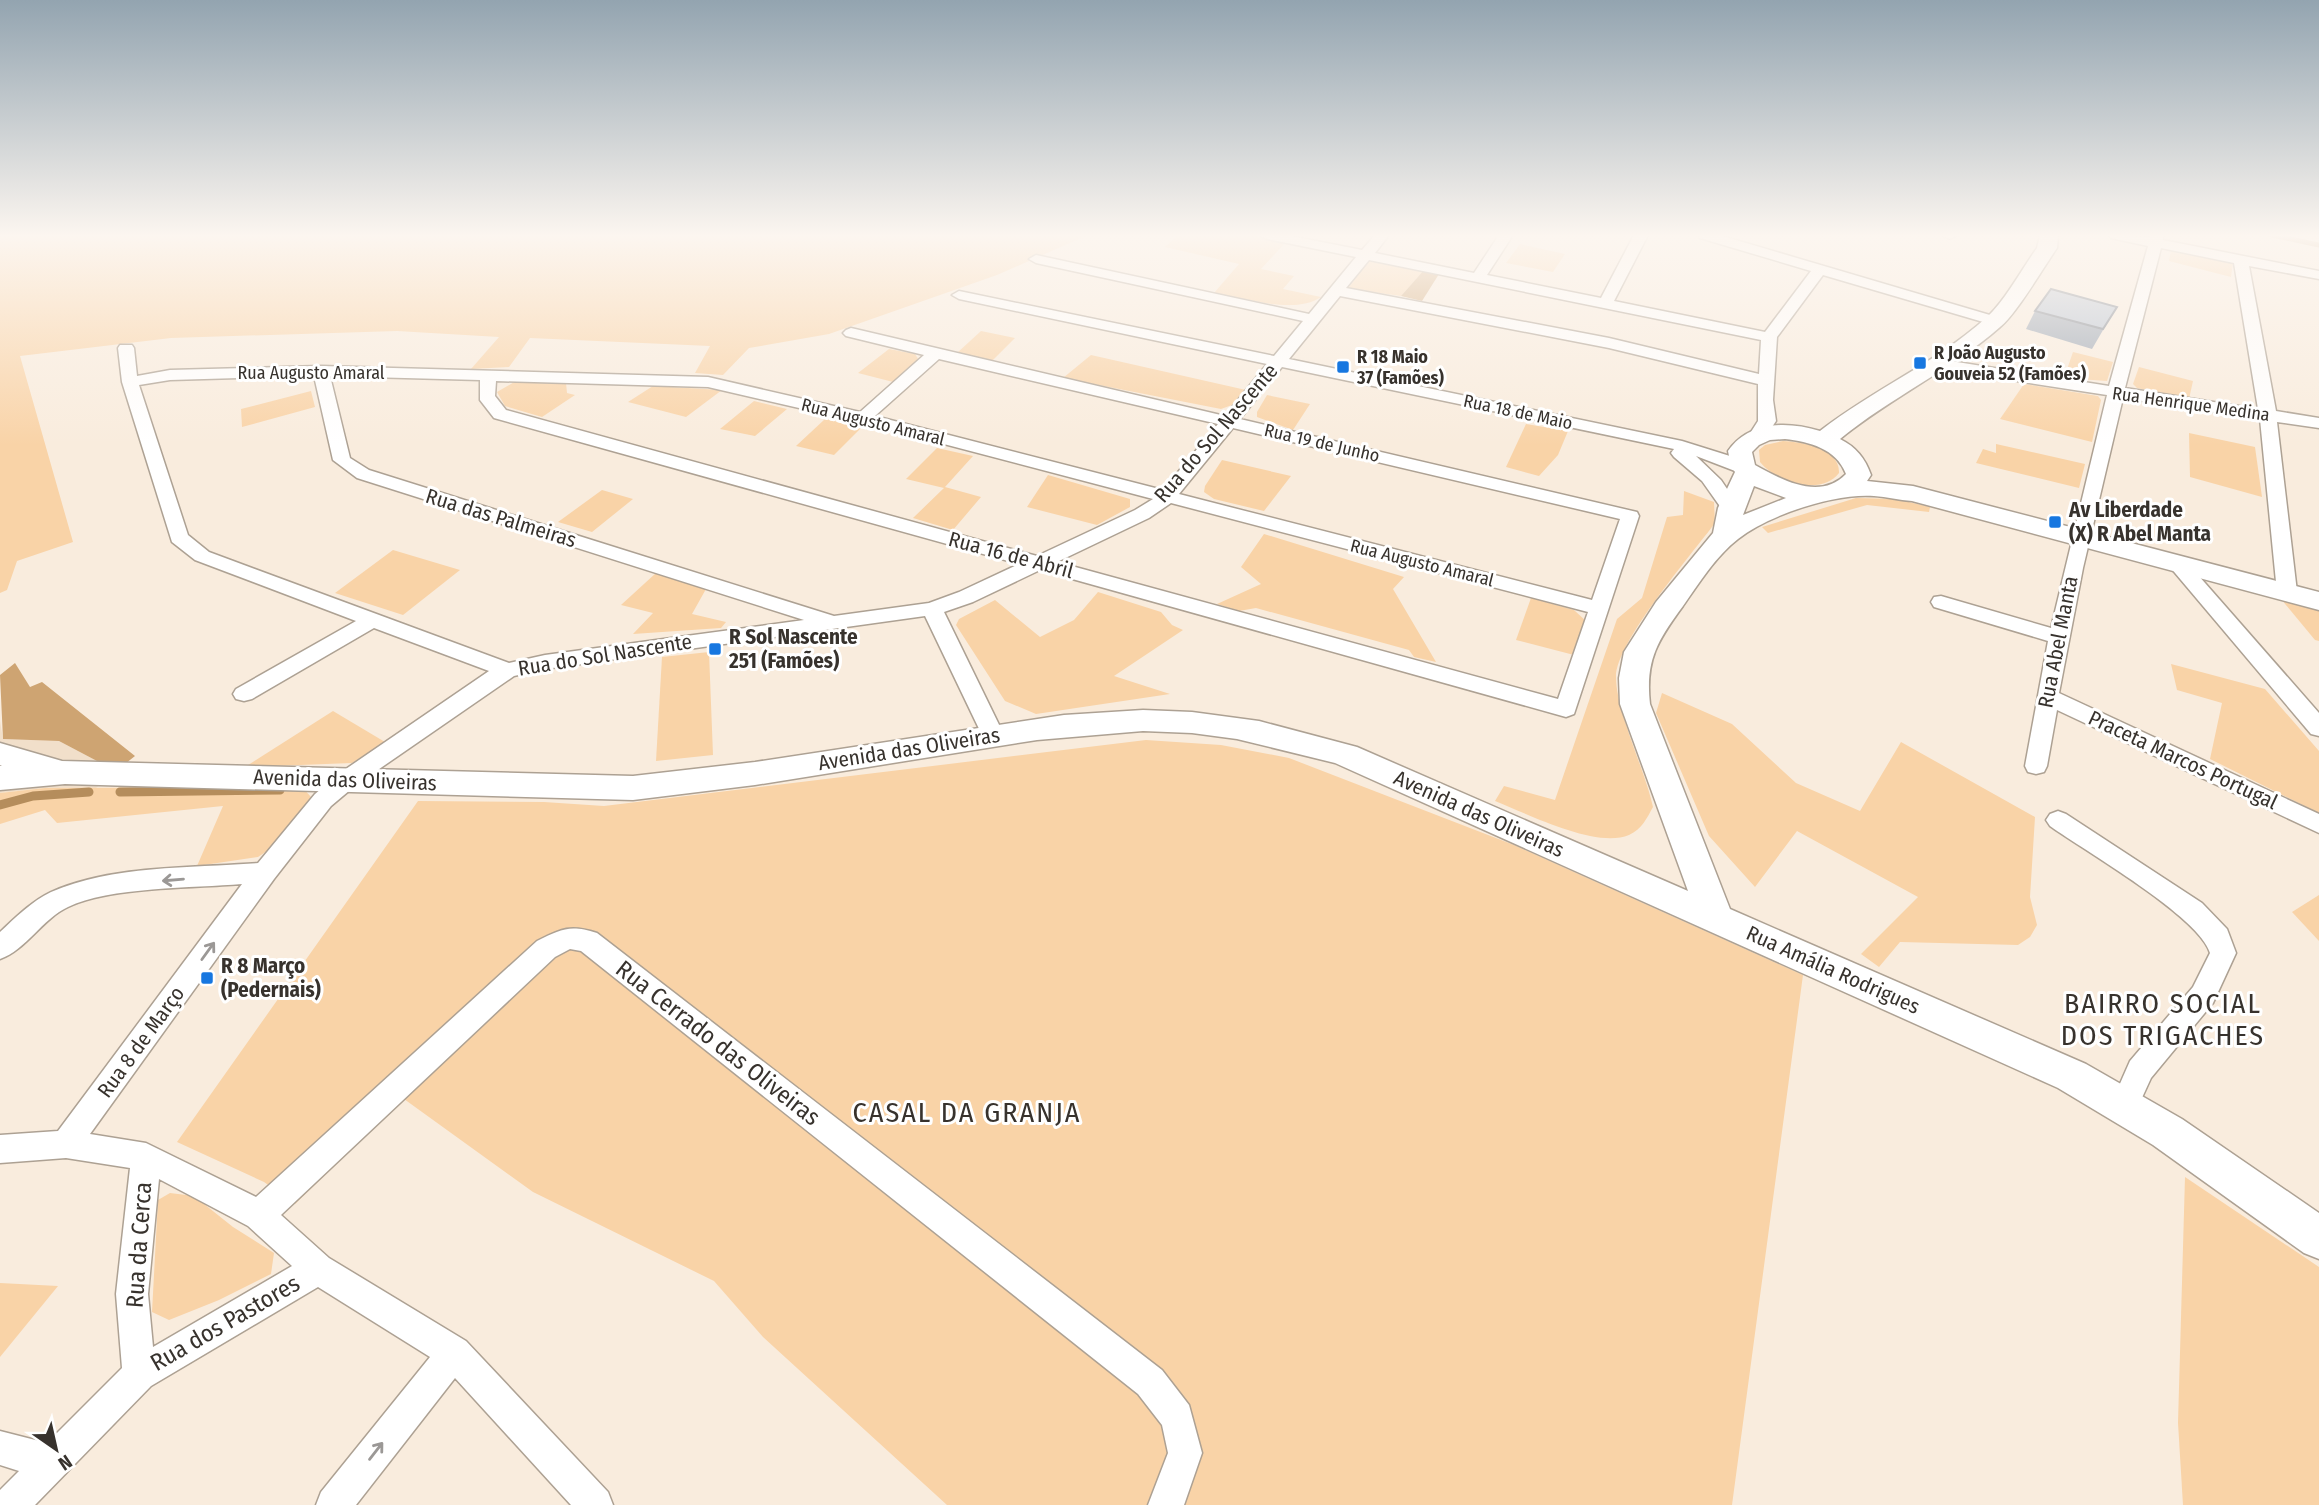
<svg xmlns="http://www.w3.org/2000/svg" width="2319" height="1505" viewBox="0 0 2319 1505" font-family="'Fira Sans Condensed',sans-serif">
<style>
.built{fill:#f1dfca}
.green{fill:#f9d3a7}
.forest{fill:#cea472}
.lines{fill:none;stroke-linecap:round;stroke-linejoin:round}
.stream-far1{stroke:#b58d5c;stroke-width:5}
.stream{stroke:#b58d5c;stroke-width:9}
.street-casing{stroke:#ada193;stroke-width:3}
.secondary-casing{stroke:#ada193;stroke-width:3}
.street{fill:#fff;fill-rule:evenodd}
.secondary{fill:#fff;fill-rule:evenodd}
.wall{fill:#9ea8b5}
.building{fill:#b8c3d2;stroke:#818893;stroke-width:2}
.oneway{stroke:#9b9896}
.poi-dot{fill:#1777e0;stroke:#fff;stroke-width:2.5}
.labels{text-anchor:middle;stroke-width:6;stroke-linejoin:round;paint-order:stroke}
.far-poi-label{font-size:18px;font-weight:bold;fill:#37322d;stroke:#fff;text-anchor:start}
.far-street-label{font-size:18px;fill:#37322d;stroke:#fff}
.street-label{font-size:21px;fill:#37322d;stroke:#fff}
.poi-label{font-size:21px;font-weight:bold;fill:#37322d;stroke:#fff;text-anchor:start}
.near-street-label{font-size:24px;fill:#37322d;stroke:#fff}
.near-neighbourhood-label{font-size:28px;letter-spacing:2px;fill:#37322d;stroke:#fff}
</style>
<rect width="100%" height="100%" fill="#f9ecdd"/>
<polygon class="built" points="0,721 3,739 59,741 116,771 96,788 45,788 0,793"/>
<g class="green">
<polygon points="0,235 1088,235 997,275 829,334 749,348 723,375 695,373 710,346 530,338 509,367 471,369 499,337 397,331 171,338 20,356 73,542 17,561 7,590 0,593"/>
<path d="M1178,235H1251L1286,242L1261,269L1294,276L1283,289L1321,297C1295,315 1245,298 1214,293L1239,264L1165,247Z"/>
<polygon points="1520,244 1565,254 1553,272 1506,263"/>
<polygon points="2171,250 2233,263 2231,277 2169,261"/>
<polygon points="1369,261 1375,261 1424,270 1401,296 1351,289 1349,287"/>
<polygon points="981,331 1015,338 992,361 957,353"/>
<polygon points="889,349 915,354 920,362 897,383 858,373"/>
<polygon points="2073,352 2113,362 2107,381 2064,378"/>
<polygon points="1091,355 1246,390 1232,405 1221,409 1063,378"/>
<polygon points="2139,367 2193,381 2189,399 2137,388 2133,384"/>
<polygon points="516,381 566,383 567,393 575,395 542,417 505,406 497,392"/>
<polygon points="2024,384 2098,396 2101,400 2092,442 2000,419"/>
<polygon points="653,386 722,390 686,417 628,402"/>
<polygon points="311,391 315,407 242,427 241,409"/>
<polygon points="1267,395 1310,404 1293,430 1257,417 1257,412"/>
<polygon points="754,401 787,409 755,436 720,429"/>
<polygon points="825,419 862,427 834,455 796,446"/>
<polygon points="1526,424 1568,431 1558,455 1539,476 1506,467"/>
<polygon points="2189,433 2255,447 2262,497 2190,477"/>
<path d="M1783,441C1802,442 1840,448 1839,473C1821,497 1775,481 1760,462L1759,450L1765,445Z"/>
<polygon points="1996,444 2085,464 2079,488 1976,463 1983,449 1996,453"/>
<polygon points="937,448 973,456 945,487 981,497 953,530 913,518 944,488 906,479"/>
<polygon points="1222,460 1291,476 1264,511 1214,499 1204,492 1205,486"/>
<polygon points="1048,475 1130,499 1130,507 1097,525 1027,507"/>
<polygon points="602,490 633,499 592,532 558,522"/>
<path d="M1684,491L1714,502L1715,523C1692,554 1616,642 1616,677C1616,711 1645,770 1653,807C1647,818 1642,829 1629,835C1596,849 1528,814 1495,801L1504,786L1555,800L1617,619L1642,598L1667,517L1683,515Z"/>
<polygon points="1856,498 1896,499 1930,507 1929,512 1867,505 1768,533 1762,527"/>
<polygon points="1264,534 1404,577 1393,589 1436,662 1414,657 1409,650 1256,608 1239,611 1217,604 1261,584 1241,567"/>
<polygon points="393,550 460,570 403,615 335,593"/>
<polygon points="656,573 706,589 692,614 726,622 721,628 633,634 653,613 621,605"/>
<polygon points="1098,592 1161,612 1172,625 1183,630 1114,676 1170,694 1036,714 1005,701 956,625 959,619 995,600 1040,637 1074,620"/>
<polygon points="1531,598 1574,610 1587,622 1574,655 1516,640"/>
<polygon points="2281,599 2319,610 2319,641 2315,640"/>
<polygon points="709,652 713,755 656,761 662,657"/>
<polygon points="2171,664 2265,689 2319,751 2319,813 2210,759 2222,703 2177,690"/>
<polygon points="1662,693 1732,724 1796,783 1860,811 1901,742 2035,817 2030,897 2037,925 2030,937 2018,945 1900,942 1879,967 1861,954 1918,897 1797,831 1755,887 1709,836 1656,713"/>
<polygon points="333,711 385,742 352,763 245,767"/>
<polygon points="1146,740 1221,745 1289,758 1514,845 1803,975 1732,1505 947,1505 763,1337 714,1281 533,1192 404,1099 295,1204 264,1182 177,1142 418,801 544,802 604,806"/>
<polygon points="302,787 311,797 270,849 258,857 197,866 223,806 57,823 45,810 0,824 0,793 45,788"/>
<polygon points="2319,895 2319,941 2292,912"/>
<polygon points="2185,1177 2319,1267 2319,1505 2183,1505 2178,1423"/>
<polygon points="170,1193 194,1196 233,1227 274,1253 271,1274 219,1300 169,1320 152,1312 158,1200"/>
<polygon points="0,1283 58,1286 0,1357"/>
</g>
<g class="forest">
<polygon points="1424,270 1439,274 1422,301 1401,296"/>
<polygon points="15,663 30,687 42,682 135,756 116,771 59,741 3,739 0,675"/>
</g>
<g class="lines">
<polyline class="stream-far1" points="2272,235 2319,245"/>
<g class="stream">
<polyline points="120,792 280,790"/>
<polyline points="0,805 33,796 89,792"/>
</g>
<g class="street-casing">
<g id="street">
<path d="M1260,235H1286L1362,250L1375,235H1389L1375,253L1474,273L1499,235H1513L1487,275L1601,298L1634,235H1648L1614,301L1765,332L1811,271L1700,238L1698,235H1719L2000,318L2003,321L2000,324H1990L1823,275L1777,337L1773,400L1776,421L1764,439L1758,440L1749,435L1758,421V384L1609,348L1340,296L1289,359L1682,441L1749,462L1757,471L1748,476L1696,456L1721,480L1740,508L1731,514L1724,512L1702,481L1674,457L1671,453L1674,449L1282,367L1240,419L1637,512L1639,516L1574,714L1566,717L1040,570L973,602L944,612L1004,735L1001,741L993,743L985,741L982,735L925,616L545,669L514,676L356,785L331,806L274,879L90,1134L146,1143L256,1197L537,941C561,929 570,924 597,933L1162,1370L1189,1405L1202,1453L1184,1505H1148L1168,1453L1162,1425L1138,1394L581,951L570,949L555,957L281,1215L329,1258L466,1341L608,1492L613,1505H571L455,1378L356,1505H316L321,1492L430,1357L318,1287L151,1386L35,1505H0V1490L19,1471L0,1465V1431L47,1443L122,1368L116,1294L130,1168L66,1158L0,1163V1135L58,1131L242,884C195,888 108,887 68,907C42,919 26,950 0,959V932C15,918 32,901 51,892C112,865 192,868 258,863L315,794L340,773L489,671L374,628L252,699L244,701L236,699L233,694L236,689L356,621L195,560L172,542L122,382L118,348L120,345H132L134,348L137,376L170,370L321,366L708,377L860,412L924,355L846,336L843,333L846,330L851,328L1225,416L1267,364L959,299L952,295L959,291L1274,356L1303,321L1036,263L1029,259L1036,255L1309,314L1356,257L1267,239ZM1369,260L1761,340L1759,374L1609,338L1346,288ZM939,359L1218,424L1163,490L875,416ZM314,376L333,460L357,478L804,620L545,655L509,663L209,552L188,535L139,385L170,380ZM330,376L480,380V400L494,418L1019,564L959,592L929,603L834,616L369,470L350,458ZM496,381L708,387L860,422L1153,499L1135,510L1037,556L506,410L495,396ZM1233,428L1620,519L1592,600L1179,494ZM1171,503L1588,612L1558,699L1057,562L1149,518ZM159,1179L248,1226L292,1266L153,1347L148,1294Z"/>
<polygon points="1941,235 1957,235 1950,239"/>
<path d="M2109,235L2149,237V235H2163V240L2319,271V279L2249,266L2276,411L2319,418V428L2277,422L2297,592L2294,596H2280L2277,592L2260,419L2123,398L2083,568L2059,693L2319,814V833L2057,710L2047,766L2044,772L2036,774L2028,772L2025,766L2048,641L1934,607L1931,602L1934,597L1941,596L2051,628L2107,395L1938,369L1930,364L1938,359L2109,386L2148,246L2111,238ZM2161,248L2234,263L2258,409L2125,388Z"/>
<polygon points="2177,557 2184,559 2319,713 2319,736 2311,734 2170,567 2167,563 2170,559"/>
<path d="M2058,811L2066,814L2202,903L2227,929L2236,953L2213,1003L2151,1078L2135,1113L2125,1117L2115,1113L2111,1104L2130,1061L2193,987L2210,953C2200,917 2085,851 2050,826L2046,820L2050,814Z"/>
</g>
</g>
<g class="secondary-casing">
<path id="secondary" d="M2040,235H2058L2057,248C2043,268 2017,313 2000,327C1951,370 1890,398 1840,439C1856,447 1865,458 1871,475L1867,481L1913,486L2319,592V610L1912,501C1899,500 1887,497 1874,496C1834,493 1769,515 1738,539C1716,556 1699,583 1683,606C1658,640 1645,660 1650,704L1730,909L2086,1064L2182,1119L2319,1213V1259L2304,1253L2153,1145L2058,1088L1335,763L1237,739L1192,733L1143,731L1037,740L755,785L633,800L65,784L0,790V766H2L0,765V743L62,761L633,776L755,762L1064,715L1143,710L1192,712L1259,721L1357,747L1688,891L1620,704L1619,678L1624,652L1656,602L1713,533L1718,508L1735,472L1731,466L1728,451C1749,421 1787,421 1820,431C1872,390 1936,363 1986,318C2005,301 2022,269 2037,248ZM1785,439C1809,442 1836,448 1846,474C1820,501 1782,480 1755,465L1752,452L1759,445L1770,440ZM1754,486L1786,498L1743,515Z"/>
</g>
<use href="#street" class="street"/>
<use href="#secondary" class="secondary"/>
</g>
<polygon class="wall" points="2035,311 2106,325 2092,349 2026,329"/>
<polygon class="building" points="2051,289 2117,307 2103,329 2035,311"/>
<defs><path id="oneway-shaft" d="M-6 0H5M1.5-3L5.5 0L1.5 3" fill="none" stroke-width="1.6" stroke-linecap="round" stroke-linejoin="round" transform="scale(1.75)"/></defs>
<g class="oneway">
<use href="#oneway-shaft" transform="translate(173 880) rotate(175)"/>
<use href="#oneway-shaft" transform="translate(208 951) rotate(-54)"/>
<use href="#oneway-shaft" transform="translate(376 1451) rotate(-52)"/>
</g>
<linearGradient id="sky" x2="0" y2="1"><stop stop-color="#93a4b0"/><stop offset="0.53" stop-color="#fcf6f0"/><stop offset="1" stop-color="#fcf6f0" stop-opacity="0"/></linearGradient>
<rect width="2319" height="445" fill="url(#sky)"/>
<g class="poi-dot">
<rect x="1913" y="356" width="14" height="14" rx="3.5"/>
<rect x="1336" y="360" width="14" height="14" rx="3.5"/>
<rect x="2048" y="515" width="14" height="14" rx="3.5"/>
<rect x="708" y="642" width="14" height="14" rx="3.5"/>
<rect x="200" y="971" width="14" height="14" rx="3.5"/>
</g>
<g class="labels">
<g class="far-poi-label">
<text x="1934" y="359">R João Augusto<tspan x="1934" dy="21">Gouveia 52 (Famões)</tspan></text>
<text x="1357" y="363">R 18 Maio<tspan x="1357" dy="21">37 (Famões)</tspan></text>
</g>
<g class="far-street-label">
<text x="311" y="379">Rua Augusto Amaral</text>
<text transform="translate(2191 404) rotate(8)" y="6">Rua Henrique Medina</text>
<text transform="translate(1518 412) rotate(12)" y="6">Rua 18 de Maio</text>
<text transform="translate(873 422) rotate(14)" y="6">Rua Augusto Amaral</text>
<text transform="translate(1322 443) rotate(13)" y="6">Rua 19 de Junho</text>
<text transform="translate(1422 563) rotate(14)" y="6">Rua Augusto Amaral</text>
</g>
<g class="street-label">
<text transform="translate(1216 433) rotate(-49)" y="7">Rua do Sol Nascente</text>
<text transform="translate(501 518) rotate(17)" y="7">Rua das Palmeiras</text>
<text transform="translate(1011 555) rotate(15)" y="7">Rua 16 de Abril</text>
<text transform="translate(2058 642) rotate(-79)" y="7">Rua Abel Manta</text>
<text transform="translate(605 655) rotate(-9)" y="7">Rua do Sol Nascente</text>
<text transform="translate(909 749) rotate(-9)" y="7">Avenida das Oliveiras</text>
<text transform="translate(2183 760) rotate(25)" y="7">Praceta Marcos Portugal</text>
<text transform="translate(345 780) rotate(2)" y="7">Avenida das Oliveiras</text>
<text transform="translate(1479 814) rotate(24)" y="7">Avenida das Oliveiras</text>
<text transform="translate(1833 970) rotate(24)" y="7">Rua Amália Rodrigues</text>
<text transform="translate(141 1042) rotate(-54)" y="7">Rua 8 de Março</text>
</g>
<g class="poi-label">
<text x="2069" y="517">Av Liberdade<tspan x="2069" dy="24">(X) R Abel Manta</tspan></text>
<text x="729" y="644">R Sol Nascente<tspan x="729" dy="24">251 (Famões)</tspan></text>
<text x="221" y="973">R 8 Março<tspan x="221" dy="24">(Pedernais)</tspan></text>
</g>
<g class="near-street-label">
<text transform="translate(718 1043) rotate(38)" y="8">Rua Cerrado das Oliveiras</text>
<text transform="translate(139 1245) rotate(-86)" y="8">Rua da Cerca</text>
<text transform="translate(225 1323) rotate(-30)" y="8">Rua dos Pastores</text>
</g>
<g class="near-neighbourhood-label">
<text x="2163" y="1013">BAIRRO SOCIAL<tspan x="2163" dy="32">DOS TRIGACHES</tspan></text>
<text x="967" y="1122">CASAL DA GRANJA</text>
</g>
</g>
<g transform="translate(56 1449) rotate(146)" stroke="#ffffff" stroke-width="5" paint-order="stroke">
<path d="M0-5L12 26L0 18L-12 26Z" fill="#37322d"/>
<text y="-10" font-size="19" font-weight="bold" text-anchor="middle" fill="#37322d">N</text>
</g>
</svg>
